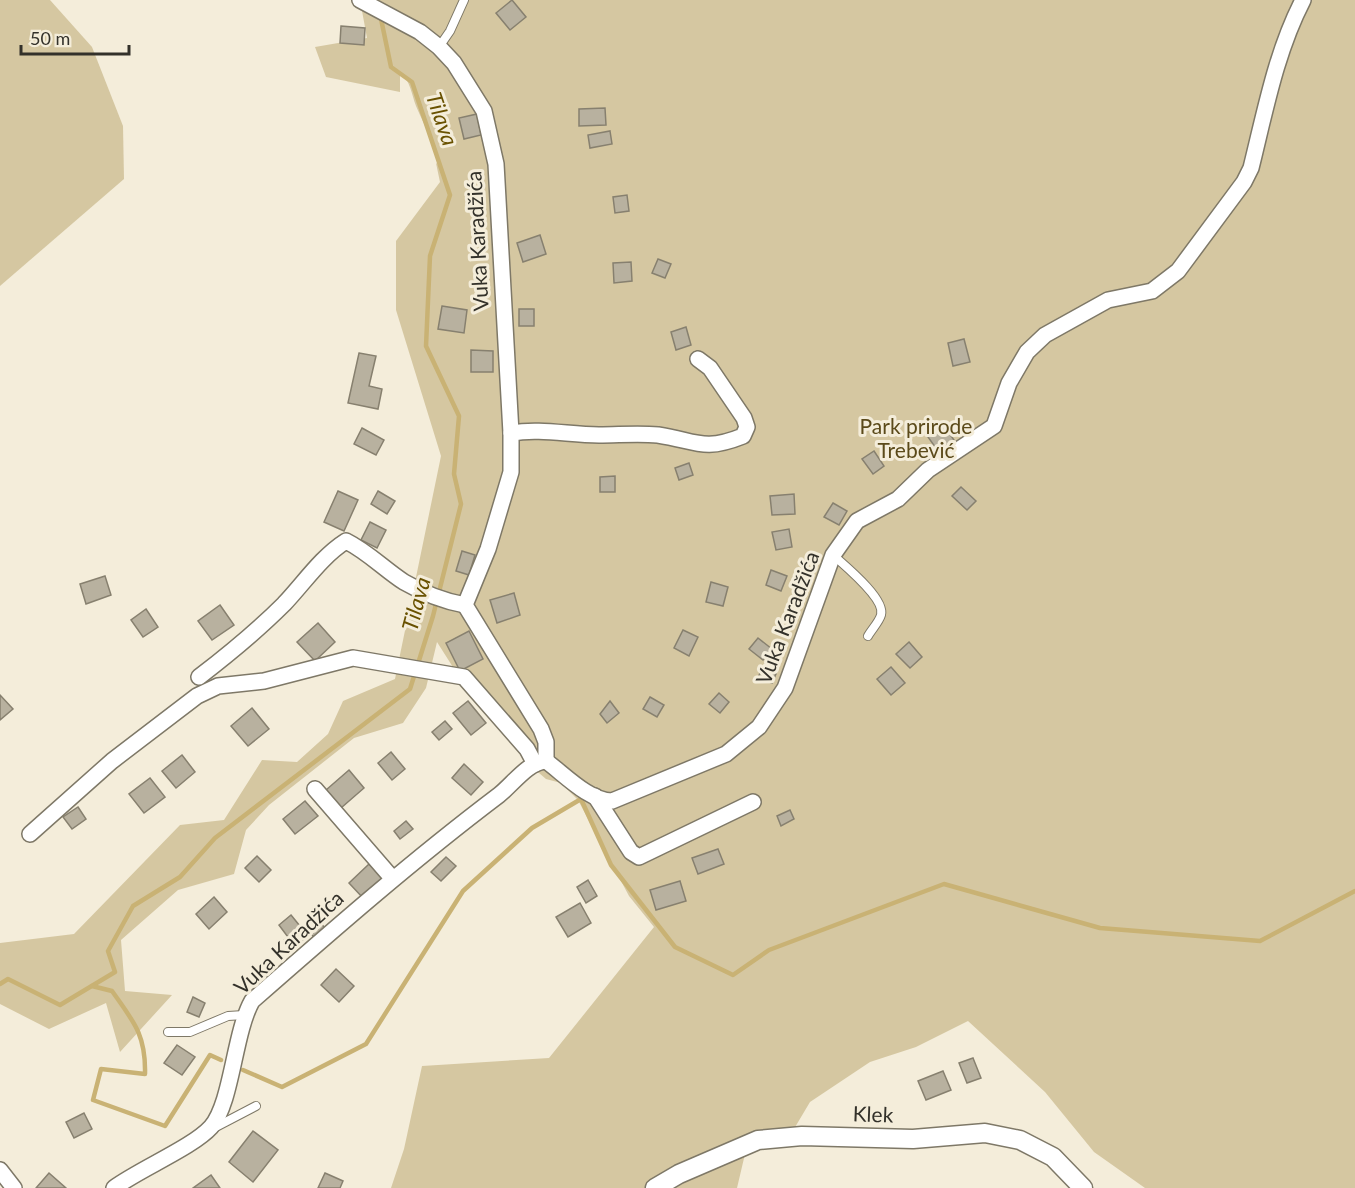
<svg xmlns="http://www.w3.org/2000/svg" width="1355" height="1188" viewBox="0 0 1355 1188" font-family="Lato,sans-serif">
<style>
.green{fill:#d5c7a1}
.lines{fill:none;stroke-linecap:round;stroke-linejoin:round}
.stream{stroke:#c9b274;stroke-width:4.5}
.building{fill:#b8b19f;stroke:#87806f;stroke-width:1.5}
.service-casing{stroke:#7e7867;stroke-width:10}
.minor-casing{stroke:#7e7867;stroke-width:18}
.tertiary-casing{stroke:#7e7867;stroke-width:21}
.service{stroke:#fff;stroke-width:8}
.minor{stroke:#fff;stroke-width:15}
.tertiary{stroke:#fff;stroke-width:18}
.labels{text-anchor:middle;stroke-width:6;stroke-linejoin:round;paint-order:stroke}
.street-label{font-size:21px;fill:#33312a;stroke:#f4edda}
.park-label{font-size:21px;fill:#5b4a1a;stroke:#f4edda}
.water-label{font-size:22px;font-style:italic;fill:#695100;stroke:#f4edda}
</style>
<rect width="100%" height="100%" fill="#f4edda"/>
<g class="green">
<polygon points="0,0 50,0 92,47 123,126 124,179 0,286"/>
<path d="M360,0H1355V1188H1145L1094,1152L1045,1092L968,1021L916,1047L870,1062L810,1102L788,1139L745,1154L737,1188H391L404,1149L422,1066L549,1058L654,927L629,896L578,800L561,783L546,779L539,773L463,683L437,642L426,688L403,723L354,738L269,805L246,830L234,874L178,890L121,940L125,991L172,995L120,1052L106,1003L49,1029L0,1004V943L74,934L180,825L224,820L262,760L297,762L328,734L343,701L395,679L441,456L396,310V241L440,182L436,163L442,168C435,145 425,127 416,106C411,93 411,82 400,72V92L326,77L315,47L367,38Z"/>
</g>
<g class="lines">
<g class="stream">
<polyline points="0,984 8,979 60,1005 115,972 108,951 133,906 180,877 215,838 410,689 433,616 461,504 454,474 459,416 426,346 430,256 450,195 412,82 391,67 380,14"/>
<path d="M92,986L112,991C134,1022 146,1035 145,1074L101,1069L93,1100L165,1126L210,1055L221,1060"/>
<polyline points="243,1070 282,1087 366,1044 463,891 532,828 581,799 611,865 675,947 733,975 769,950 944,884 1100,928 1260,941 1355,891"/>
</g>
</g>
<g class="building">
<polygon points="512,0 526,17 510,30 496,13"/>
<polygon points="341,26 365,28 364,45 340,43"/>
<polygon points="605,108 606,125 579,126 579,109"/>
<polygon points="477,114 481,135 464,139 459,118"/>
<polygon points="610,131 612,144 590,148 588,135"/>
<polygon points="627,195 629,211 615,213 613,197"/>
<polygon points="540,235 546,254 523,262 517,243"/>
<polygon points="658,259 671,264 665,278 652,273"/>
<polygon points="631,262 632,281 614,283 613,263"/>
<polygon points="442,306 467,310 464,333 438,329"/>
<rect x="519" y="309" width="15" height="17"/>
<polygon points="686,327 691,345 676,350 671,332"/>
<polygon points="964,339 970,362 953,366 948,343"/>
<polygon points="471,350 493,351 493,372 471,372"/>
<polygon points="359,353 376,356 369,386 382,389 378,409 348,403"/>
<polygon points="944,426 954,440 938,451 928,437"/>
<polygon points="362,428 384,440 376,455 354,444"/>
<polygon points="874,451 884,466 873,474 862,459"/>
<polygon points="689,463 693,475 679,480 675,468"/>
<polygon points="615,476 615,492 600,492 600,477"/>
<polygon points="961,487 976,501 967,510 952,496"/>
<polygon points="338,491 358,500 344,531 324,522"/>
<polygon points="378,491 395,501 387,514 371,504"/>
<polygon points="794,494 795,514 772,515 770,496"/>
<polygon points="833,503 847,511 839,525 824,517"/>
<polygon points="370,522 386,530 377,548 361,540"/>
<polygon points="789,529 792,547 776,550 772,532"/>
<polygon points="462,551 475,555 469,575 456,571"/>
<polygon points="771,570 787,576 781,591 766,585"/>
<polygon points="105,576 111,595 86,604 80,584"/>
<polygon points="711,582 728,587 723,606 706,602"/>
<polygon points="514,593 520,615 497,623 490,600"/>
<polygon points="220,605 234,625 212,640 198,621"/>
<polygon points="146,609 158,627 143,637 131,620"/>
<polygon points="318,623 335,642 315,661 297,642"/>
<polygon points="683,630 698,637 689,656 674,648"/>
<polygon points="469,631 483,659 460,671 446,643"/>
<polygon points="758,638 772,649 763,660 749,649"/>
<polygon points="909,642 922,657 910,668 896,654"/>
<polygon points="891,667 905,683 891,695 877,679"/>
<polygon points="762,668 776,674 772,683 758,678"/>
<polygon points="719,693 729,702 720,713 709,704"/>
<polygon points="0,695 13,709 0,720"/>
<polygon points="650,697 664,705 657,717 643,709"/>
<polygon points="468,701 486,723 471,735 453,713"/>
<polygon points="610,701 619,713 607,723 600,714"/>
<polygon points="252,708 269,729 248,746 231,726"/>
<polygon points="445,721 452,729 439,740 432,732"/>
<polygon points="391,752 405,769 392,780 378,763"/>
<polygon points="182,755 195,772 176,788 162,771"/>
<polygon points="464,764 483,782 471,795 452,778"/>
<polygon points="349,770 364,788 341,808 326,790"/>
<polygon points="150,778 165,797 144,813 129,794"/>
<polygon points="305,801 318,816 295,834 283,819"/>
<polygon points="78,807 86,819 72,829 63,817"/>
<polygon points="790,810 794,819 781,826 777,816"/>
<polygon points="406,821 413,829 400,839 394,831"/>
<polygon points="718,849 724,864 698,874 692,858"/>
<polygon points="257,856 271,870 259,882 245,868"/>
<polygon points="446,857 456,866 441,881 431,872"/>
<polygon points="369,864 384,879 363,898 349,883"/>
<polygon points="588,880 597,896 586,903 577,887"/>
<polygon points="680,881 686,901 656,910 650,890"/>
<polygon points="214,897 227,912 209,929 196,914"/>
<polygon points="580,903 591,923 568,937 556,917"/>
<polygon points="291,915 308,936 290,950 284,940 288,937 279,925"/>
<polygon points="315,915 327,931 316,940 304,925"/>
<polygon points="336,969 354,986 339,1002 321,985"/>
<polygon points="193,997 205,1003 199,1017 187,1012"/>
<polygon points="177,1045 195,1057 182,1075 164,1063"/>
<polygon points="973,1058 981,1078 967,1083 959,1063"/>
<polygon points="943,1071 951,1090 926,1100 918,1081"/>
<polygon points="84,1113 92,1129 74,1138 66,1122"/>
<polygon points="253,1131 278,1150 253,1182 229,1162"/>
<polygon points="49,1173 66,1188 36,1188"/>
<polygon points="325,1173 343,1181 340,1188 318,1188"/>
<polygon points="211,1175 220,1188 193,1188"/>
</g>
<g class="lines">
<g class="service-casing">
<g id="service">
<polyline points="439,47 450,31 464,0"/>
<path d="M833,555C844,565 886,599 881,615C879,622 872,629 868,636"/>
<polyline points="168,1032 190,1032 228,1016 244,1015"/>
<polyline points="212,1129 256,1106"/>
</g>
</g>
<g class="minor-casing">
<g id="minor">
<path d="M511,433C541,428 569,435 599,435C619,435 638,433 658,435C697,441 703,452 743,436L747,427L744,418L710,368L698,359"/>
<path d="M199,677C229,654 257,631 284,604C304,583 321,557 346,541C368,552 384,569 404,582C423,593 443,601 465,605"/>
<path d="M546,761C564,774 589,801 612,801L726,754L759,727L785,688L833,555L857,521L898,499L928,470L994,426L1009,383L1027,352L1045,335L1108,300L1152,291L1178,271L1244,182L1251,168C1265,112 1276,52 1303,0"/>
<polyline points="315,789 392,878"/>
<polyline points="595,796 631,852 639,857 753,802"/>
<polyline points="30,834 112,761 197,696 218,686 264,681 353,658 464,677 527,749 535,764"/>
<polyline points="0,1170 14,1188"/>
<path d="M114,1188C140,1169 193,1147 211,1127C232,1103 234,1033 252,1001C333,930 413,860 499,795C513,784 528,762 546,761V742L541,729L465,605L488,549L511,472V433L496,164L484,111L454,63L439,47L420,32L360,0"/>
</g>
</g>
<g class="tertiary-casing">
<polyline id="tertiary" points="655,1188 679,1174 758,1140 802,1136 913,1139 985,1133 1020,1140 1053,1157 1083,1188"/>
</g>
<use href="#service" class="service"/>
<use href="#minor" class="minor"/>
<use href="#tertiary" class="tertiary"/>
</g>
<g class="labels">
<g class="street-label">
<text transform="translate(478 241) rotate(-93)" y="7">Vuka Karadžića</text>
<text transform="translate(788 618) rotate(-69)" y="7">Vuka Karadžića</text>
<text transform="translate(289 943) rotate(-43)" y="7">Vuka Karadžića</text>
<text transform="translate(873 1115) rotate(2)" y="7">Klek</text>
</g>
<g class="park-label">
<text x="916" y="434">Park prirode<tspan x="916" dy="24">Trebević</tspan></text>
</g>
<g class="water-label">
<text transform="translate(442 119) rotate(71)" y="8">Tilava</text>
<text transform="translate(416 604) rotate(-75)" y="8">Tilava</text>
</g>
</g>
<path d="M21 45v9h108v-9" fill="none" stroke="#33312a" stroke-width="3"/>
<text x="30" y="45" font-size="18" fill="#33312a" stroke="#f4edda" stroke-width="4.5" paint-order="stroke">50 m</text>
</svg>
